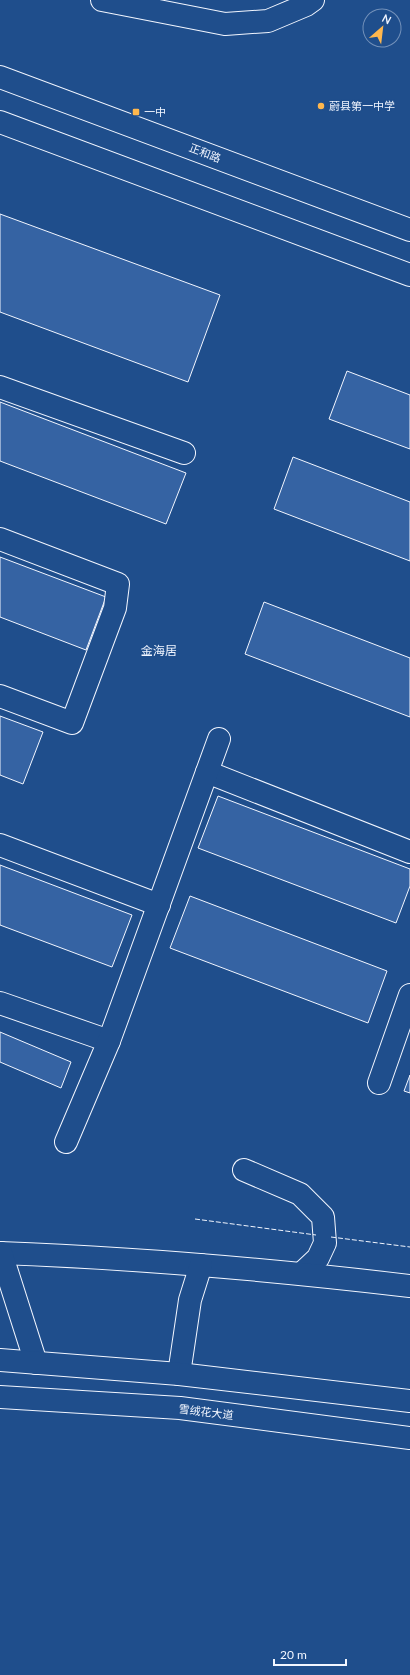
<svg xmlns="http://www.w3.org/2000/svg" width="410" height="1675" viewBox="0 0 410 1675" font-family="Lato,'Noto Sans SC',sans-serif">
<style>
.building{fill:#3563a3;stroke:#f2f6ff}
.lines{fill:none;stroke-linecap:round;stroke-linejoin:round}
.minor-casing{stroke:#f2f6ff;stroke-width:24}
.major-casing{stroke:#f2f6ff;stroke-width:24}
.highway-casing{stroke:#f2f6ff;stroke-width:24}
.minor{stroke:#1f4e8c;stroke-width:22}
.major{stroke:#1f4e8c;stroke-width:22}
.highway{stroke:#1f4e8c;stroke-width:22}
.fence{stroke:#f2f6ff;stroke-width:1;stroke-dasharray:5 2;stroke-linecap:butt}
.poi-dot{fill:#ffb74d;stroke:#1f4e8c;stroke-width:1.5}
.labels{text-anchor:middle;stroke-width:3;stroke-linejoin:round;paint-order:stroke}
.poi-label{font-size:11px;fill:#f2f6ff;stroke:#1f4e8c;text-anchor:start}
.street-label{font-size:11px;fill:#f2f6ff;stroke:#1f4e8c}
.neighbourhood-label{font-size:12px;fill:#f2f6ff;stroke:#1f4e8c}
</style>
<rect width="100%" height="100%" fill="#1f4e8c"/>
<g class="building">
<polygon points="0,214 220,295 188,382 0,312"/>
<polygon points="347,371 410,395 410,449 329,419"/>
<polygon points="0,402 186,473 166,524 0,461"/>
<polygon points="293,457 410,502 410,561 274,509"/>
<polygon points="0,557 106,597 86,650 0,617"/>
<polygon points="264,602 410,658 410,717 245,654"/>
<polygon points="0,716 43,732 23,784 0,775"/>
<polygon points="218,796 410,869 410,886 396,923 198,848"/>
<polygon points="0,865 132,915 112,967 0,925"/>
<polygon points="190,896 387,971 368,1023 170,948"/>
<polygon points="0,1032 71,1062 61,1088 0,1062"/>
<polygon points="410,1075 410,1093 404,1091"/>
</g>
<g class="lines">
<g class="minor-casing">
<g id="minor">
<polyline points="102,0 225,24 268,21 306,5 313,0"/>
<polyline points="0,387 184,453"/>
<polyline points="0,539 118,584 115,608 72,723 0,696"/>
<polyline points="207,772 410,852"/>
<polyline points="0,845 159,905"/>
<polyline points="0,1003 109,1041"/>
<polyline points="379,1083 410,995"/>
<polyline points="66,1142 109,1041 219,739"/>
<polyline points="244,1170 300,1194 323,1217 325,1243 318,1258 302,1273"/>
<path d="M0,1253C137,1258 274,1270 410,1286"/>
<polyline points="1,1253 36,1363"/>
<polyline points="179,1374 190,1300 201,1265"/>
</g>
</g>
<g class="major-casing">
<g id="major">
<polyline points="0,77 410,230"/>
<polyline points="0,122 410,275"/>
</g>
</g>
<g class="highway-casing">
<g id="highway">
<polyline points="0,1360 179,1374 410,1401"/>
<polyline points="0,1397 180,1408 410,1438"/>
</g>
</g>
<use href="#minor" class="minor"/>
<use href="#major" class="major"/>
<use href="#highway" class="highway"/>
<g class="fence">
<polyline points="195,1219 316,1235"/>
<polyline points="331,1237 410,1247"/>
</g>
</g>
<g class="poi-dot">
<circle cx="321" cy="106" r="4"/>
<rect x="132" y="108" width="8" height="8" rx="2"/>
</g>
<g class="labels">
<g class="poi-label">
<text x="329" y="110">蔚县第一中学</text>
<text x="144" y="116">一中</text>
</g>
<g class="street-label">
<text transform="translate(205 153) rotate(21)" y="4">正和路</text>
<text transform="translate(206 1412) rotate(7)" y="4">雪绒花大道</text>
</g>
<g class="neighbourhood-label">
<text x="159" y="655">金海居</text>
</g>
</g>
<g transform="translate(382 28) rotate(28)"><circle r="19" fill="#1f4e8c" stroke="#7391ba"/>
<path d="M0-3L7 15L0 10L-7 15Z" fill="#ffb74d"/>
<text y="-6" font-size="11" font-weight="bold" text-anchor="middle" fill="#f2f6ff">N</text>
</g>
<path d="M274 1659v6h72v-6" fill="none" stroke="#f2f6ff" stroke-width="2"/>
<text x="280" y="1659" font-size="12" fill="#f2f6ff" stroke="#1f4e8c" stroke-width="3" paint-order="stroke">20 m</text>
</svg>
